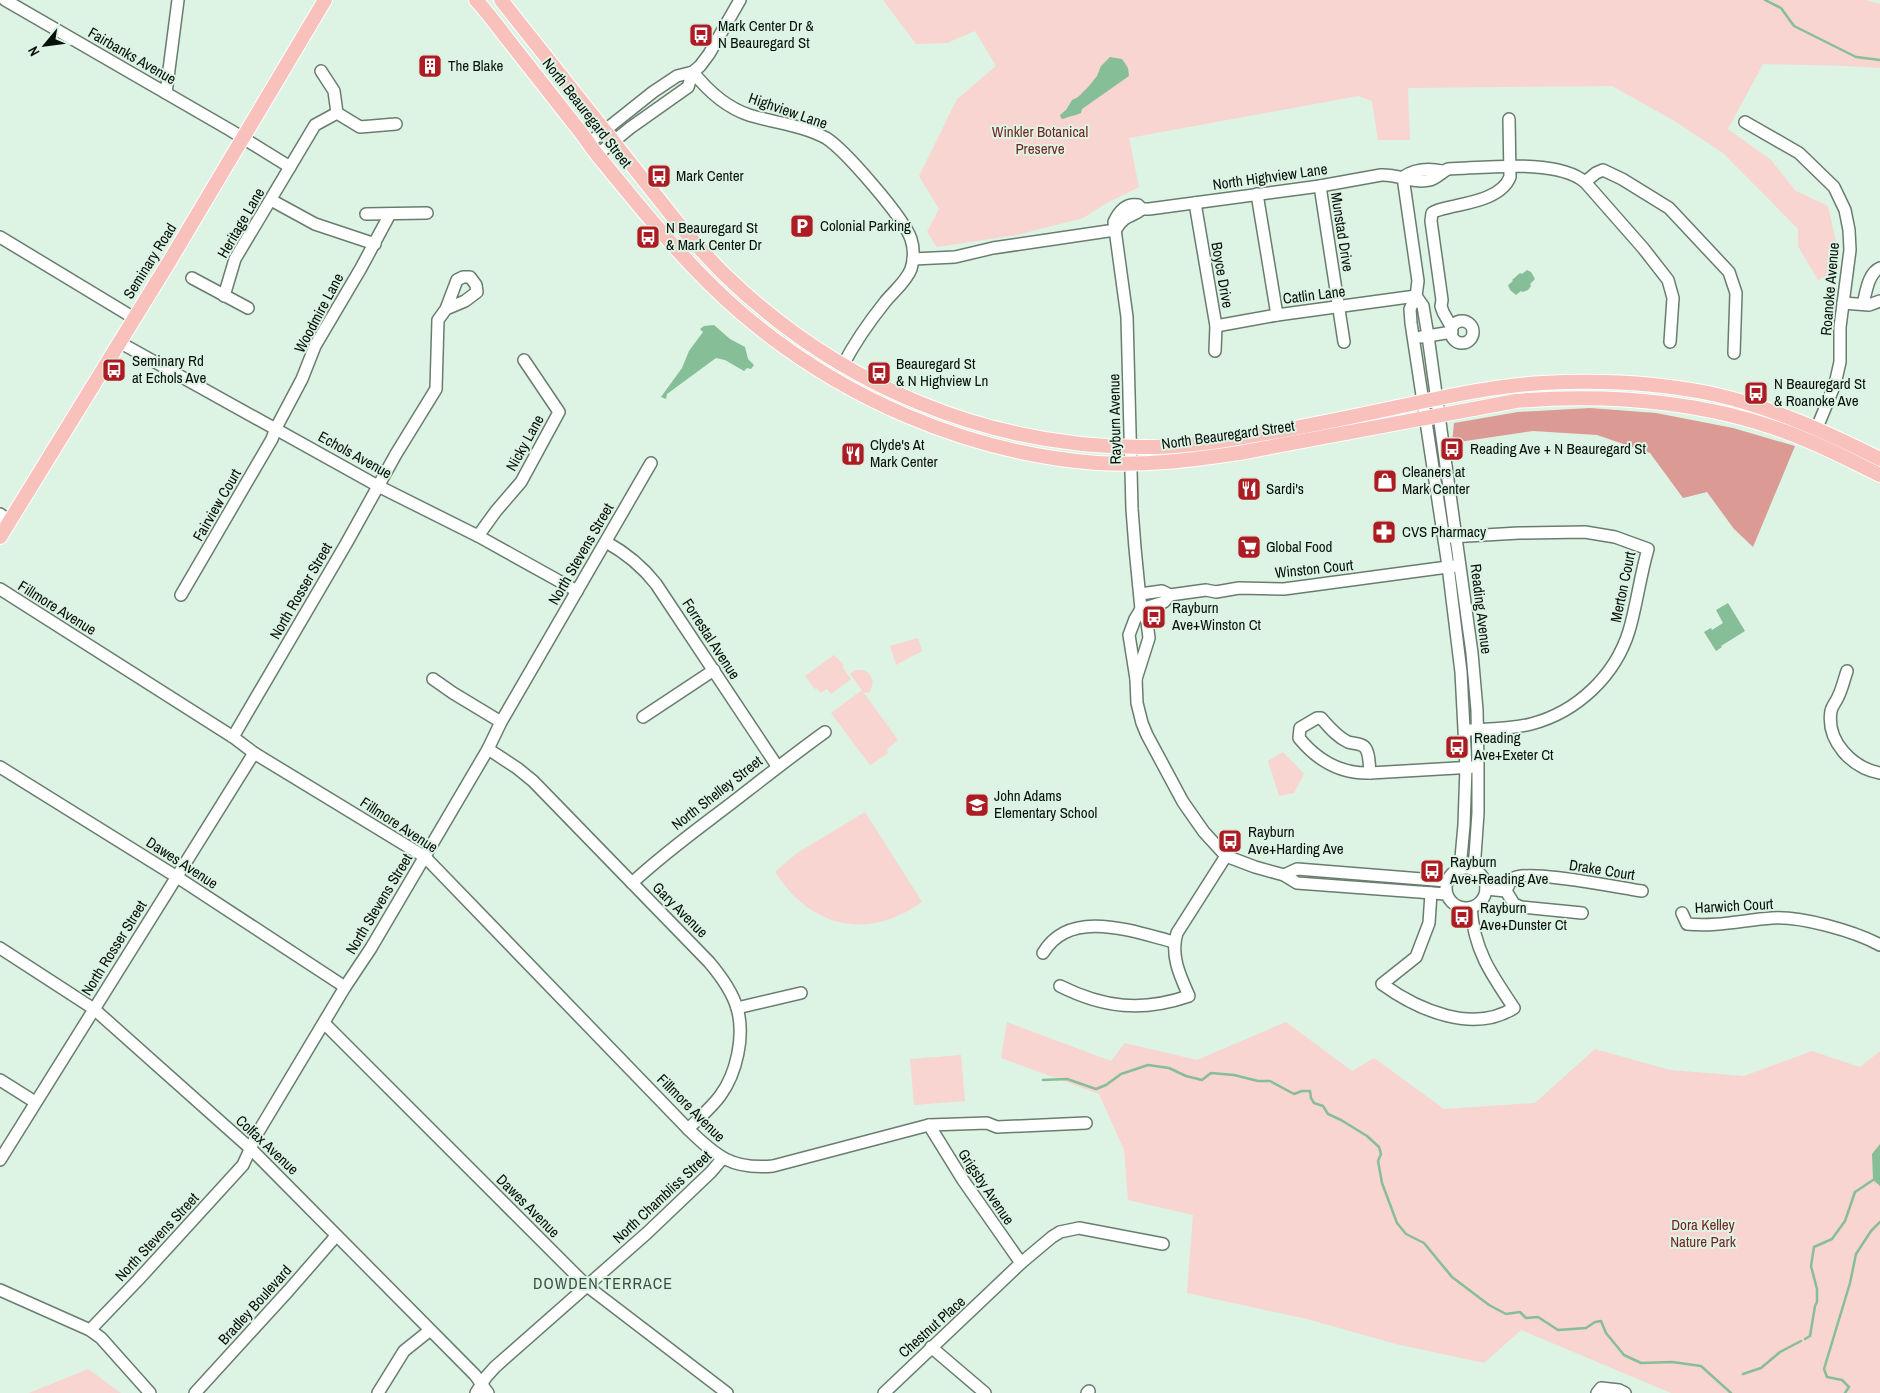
<svg xmlns="http://www.w3.org/2000/svg" width="1880" height="1393" viewBox="0 0 1880 1393" font-family="'Archivo Narrow',sans-serif">
<style>
.green{fill:#f8d5d1}
.forest{fill:#db9a93}
.water{fill:#86be98}
.lines{fill:none;stroke-linecap:round;stroke-linejoin:round}
.stream{stroke:#86be98;stroke-width:2.5}
.minor-casing{stroke:#697d6f;stroke-width:14}
.major-casing{stroke:#fff;stroke-width:16}
.minor{stroke:#fff;stroke-width:11}
.major{stroke:#f9c1bc;stroke-width:14}
.labels{text-anchor:middle;stroke-width:4;stroke-linejoin:round;paint-order:stroke}
.poi-label{font-size:15px;fill:#08100b;stroke:#ddf3e3;text-anchor:start}
.street-label{font-size:15px;fill:#08100b;stroke:#ddf3e3}
.park-label{font-size:15px;fill:#742624;stroke:#ddf3e3}
.neighbourhood-label{font-size:16px;letter-spacing:1px;fill:#3d4f42;stroke:#ddf3e3}
</style>
<rect width="100%" height="100%" fill="#ddf3e3"/>
<g class="green">
<polygon points="883,0 1866,0 1880,4 1880,68 1847,66 1763,64 1728,129 1771,160 1796,191 1828,206 1837,246 1831,274 1818,280 1798,246 1798,229 1723,153 1673,120 1612,86 1408,88 1410,140 1378,140 1372,101 1358,96 1129,138 1139,187 1107,203 1083,218 1017,235 937,247 927,232 939,209 919,176 957,99 996,66 975,31 947,43 916,44"/>
<polygon points="918,638 922,651 896,665 890,646"/>
<polygon points="834,655 844,665 842,667 851,679 831,694 827,689 820,693 817,688 815,689 805,676"/>
<path d="M855,670C868,670 868,670 873,682L870,692L864,693L898,740L887,749L888,753L870,765L831,713L862,690L850,674Z"/>
<polygon points="1283,752 1304,774 1294,793 1279,796 1268,761"/>
<path d="M865,812L922,902C880,932 833,934 794,896C787,889 781,880 775,872L797,853Z"/>
<polygon points="1007,1022 1111,1061 1125,1043 1197,1060 1286,1022 1352,1071 1374,1058 1444,1109 1535,1103 1595,1049 1670,1070 1744,1076 1812,1051 1860,1067 1880,1051 1880,1393 1671,1393 1521,1330 1484,1363 1396,1344 1307,1319 1187,1293 1193,1215 1128,1200 1124,1150 1099,1094 1001,1058"/>
<polygon points="961,1055 965,1101 914,1105 910,1059"/>
<polygon points="88,1369 121,1393 29,1393"/>
</g>
<polygon class="forest" points="1590,408 1656,413 1733,428 1795,446 1753,547 1734,529 1707,492 1683,498 1650,453 1597,435 1533,431 1452,443 1454,423 1518,412"/>
<g class="water">
<path d="M1110,57L1122,59L1128,68L1129,76L1082,109L1081,113C1075,116 1069,116 1063,119L1061,118L1060,115L1066,110L1072,100L1078,97L1089,86L1097,76L1101,66Z"/>
<polygon points="1527,270 1531,272 1535,279 1530,284 1531,286 1528,290 1523,292 1521,291 1516,295 1510,290 1508,285 1513,281 1512,280 1520,273 1522,274"/>
<polygon points="714,325 730,339 745,347 748,359 754,365 751,369 747,368 744,371 725,360 716,358 667,394 666,399 661,397 682,368 689,351 703,332 700,329 704,326"/>
<polygon points="1728,603 1745,631 1721,646 1722,647 1716,651 1704,632 1711,628 1712,630 1723,623 1716,610"/>
<polygon points="1880,1144 1880,1186 1873,1180 1872,1154"/>
</g>
<g class="lines">
<g class="stream">
<polyline points="1765,0 1781,8 1794,26 1856,57 1880,60"/>
<polyline points="1043,1080 1067,1079 1096,1089 1106,1085 1121,1074 1148,1065 1169,1068 1186,1076 1202,1080 1211,1073 1234,1075 1258,1081 1270,1081 1294,1094 1302,1091 1310,1091 1311,1098 1314,1103 1323,1106 1328,1114 1341,1120 1367,1136 1379,1147 1381,1154 1378,1161 1382,1183 1397,1223 1406,1234 1424,1243 1452,1277 1489,1305 1506,1314 1520,1312 1526,1318 1538,1317 1558,1330 1586,1328 1595,1322 1601,1321 1606,1333 1624,1355 1641,1363 1672,1362 1701,1366 1731,1393"/>
<polyline points="1805,1339 1810,1336 1815,1306 1817,1302 1817,1289 1811,1266 1814,1247 1832,1239 1845,1221 1855,1192 1873,1180"/>
<polyline points="1743,1374 1761,1368 1780,1352 1801,1341"/>
<polyline points="1845,1393 1849,1387 1842,1380 1827,1377 1824,1369 1850,1283 1856,1254 1871,1231 1880,1222"/>
</g>
<g class="minor-casing">
<g id="minor">
<polyline points="5,0 230,130 290,167"/>
<polyline points="321,71 334,91 337,113 360,127 396,124"/>
<path d="M693,72C708,91 725,107 749,115C775,123 802,125 826,138C845,150 904,218 911,239C914,248 914,260 911,269C906,282 893,292 885,302C869,322 855,342 843,365"/>
<polyline points="166,93 178,0"/>
<polyline points="1745,122 1799,153 1834,187 1845,210 1849,230 1850,250 1840,327 1840,362 1835,384 1814,435"/>
<polyline points="589,143 653,92 677,76 693,72 700,66 709,54 740,0"/>
<polyline points="597,155 630,128 688,87 693,72"/>
<polyline points="1403,177 1418,281 1416,296 1410,309 1411,323 1448,566 1461,672 1466,767 1464,825 1460,869"/>
<path d="M1403,177C1415,169 1428,168 1442,171"/>
<polyline points="1585,182 1596,173 1603,170 1622,179 1669,208 1729,272 1736,293 1734,353"/>
<polyline points="1320,186 1344,342"/>
<polyline points="1257,194 1277,315"/>
<polyline points="271,200 315,224 375,244"/>
<polyline points="1195,203 1216,326 1215,351"/>
<polyline points="366,214 427,213"/>
<path d="M1116,229C1126,213 1132,218 1142,209"/>
<polyline points="0,237 134,318"/>
<polyline points="913,259 955,257 993,248 1115,230"/>
<polyline points="192,278 248,308"/>
<polyline points="224,296 235,259 315,125 337,113"/>
<polyline points="1416,296 1423,306 1428,336 1472,653 1477,710 1478,766 1478,813 1474,870"/>
<polyline points="1843,303 1869,305 1880,301"/>
<path d="M1863,304C1866,293 1868,273 1880,268"/>
<circle cx="1462" cy="332" r="11"/>
<polyline points="1216,326 1277,315 1416,296"/>
<path d="M1452,328L1443,312L1441,306L1442,300L1431,221L1432,213C1438,209 1447,208 1455,206C1473,202 1502,197 1510,177L1509,119"/>
<polyline points="1421,337 1452,332"/>
<polyline points="119,342 378,486 478,536 577,591"/>
<polyline points="0,514 10,521"/>
<polyline points="478,536 496,511 521,482 559,412 524,360"/>
<path d="M1450,537L1519,533L1585,532L1615,537L1648,549C1640,576 1637,604 1629,631C1615,676 1577,712 1531,724C1511,729 1490,729 1470,730"/>
<path d="M606,542C626,553 642,566 656,584L777,766"/>
<path d="M0,589L233,737L254,753L425,857L688,1129C716,1156 732,1170 773,1166L929,1125L987,1123L997,1127L1086,1123"/>
<polyline points="1140,594 1162,591 1170,595 1206,590 1216,592 1239,588 1284,589 1455,566"/>
<polyline points="181,595 272,439 276,428 302,379 315,346 361,268 390,214"/>
<polyline points="1141,609 1135,619 1129,635 1136,679 1137,703 1142,723 1147,735 1183,802 1204,832 1226,856 1255,867 1284,875 1297,883 1446,894"/>
<polyline points="1141,609 1164,602 1170,595"/>
<path d="M1847,671C1844,680 1842,689 1838,697C1836,702 1832,706 1831,711C1826,741 1852,768 1880,773"/>
<polyline points="433,679 453,693 501,722"/>
<path d="M1136,679L1149,638L1147,622L1141,609L1140,599L1135,548L1132,509L1127,317L1114,222C1119,211 1126,203 1138,205L1142,209H1149L1320,186L1381,175C1399,174 1413,184 1430,180C1437,178 1442,172 1448,169C1484,168 1557,158 1585,182L1643,248L1668,280L1673,298L1670,342"/>
<polyline points="643,717 714,670"/>
<path d="M1317,718H1321C1329,727 1337,737 1348,742C1354,744 1363,743 1366,749C1370,756 1369,766 1370,773C1340,774 1317,760 1299,738L1300,728Z"/>
<polyline points="233,737 346,544 396,454 436,389 438,320 446,309 457,280 463,277 470,277 476,285 477,292 465,301 446,309"/>
<path d="M488,749L517,768L533,781L709,962C720,975 732,991 737,1008C745,1035 737,1073 720,1096C711,1108 699,1118 688,1129"/>
<polyline points="0,767 177,877 345,987"/>
<polyline points="1370,773 1474,767"/>
<circle cx="1466" cy="888" r="20"/>
<polyline points="1284,875 1297,869 1447,881"/>
<path d="M632,883C664,853 699,828 733,802C764,778 793,755 825,732"/>
<polyline points="1486,889 1506,891 1514,904 1521,907 1582,913"/>
<path d="M1506,891C1508,886 1510,881 1514,878C1529,869 1620,888 1642,891"/>
<path d="M1431,893L1429,923L1416,957L1382,984C1418,1010 1473,1034 1514,1008C1491,974 1474,950 1471,908"/>
<path d="M1682,913L1687,924C1716,927 1744,920 1772,918C1801,916 1854,931 1880,945"/>
<polyline points="0,948 94,1009 251,1149 475,1375 488,1393"/>
<path d="M1043,953C1070,907 1134,932 1174,942"/>
<path d="M1060,986C1104,1008 1142,1012 1189,996C1180,976 1170,955 1177,933L1226,856"/>
<polyline points="737,1008 801,993"/>
<polyline points="324,1023 587,1286 727,1393"/>
<polyline points="0,1080 35,1102"/>
<polyline points="929,1125 963,1180 1021,1263"/>
<polyline points="0,1160 254,753"/>
<polyline points="0,1290 90,1330 101,1338 150,1393"/>
<polyline points="90,1330 138,1280 243,1165 257,1134 345,987 371,948 488,749 501,722 651,463"/>
<polyline points="931,1347 985,1393"/>
<polyline points="195,1393 289,1290 336,1236"/>
<polyline points="378,1393 404,1351 429,1331"/>
<polyline points="476,1393 486,1377 495,1367 647,1233 711,1172 722,1159"/>
<polyline points="884,1393 1021,1263 1052,1237 1060,1232 1079,1228 1163,1244"/>
<polyline points="1087,1393 1089,1391"/>
<polyline points="1597,1393 1601,1388 1619,1390 1625,1393"/>
</g>
</g>
<g class="major-casing">
<g id="major">
<path d="M476,0C488,13 498,27 509,41C533,72 558,103 582,134C588,142 593,150 599,157C642,210 688,267 740,312C839,397 966,453 1097,463C1145,466 1192,460 1239,453L1516,401C1615,393 1720,402 1811,442C1835,452 1857,464 1880,475"/>
<path d="M501,0L677,222C692,240 708,258 725,275C839,385 987,448 1146,447C1180,447 1216,442 1249,436C1313,426 1377,411 1440,398C1474,391 1508,385 1543,383C1600,380 1661,383 1717,395C1774,408 1828,433 1880,459"/>
<polyline points="0,537 169,262 325,0"/>
</g>
</g>
<use href="#minor" class="minor"/>
<use href="#major" class="major"/>
</g>
<defs>
<g id="bus-square" transform="scale(1.25)"><rect x="-9" y="-9" width="18" height="18" rx="4" fill="#ae1c23" stroke="#ddf3e3"/><path d="M-5-6H5V4H4V6H2V4H-2V6H-4V4H-5ZM-3.5-4V0h7V-4ZM-3.5 1.2v1.5H-2V1.2ZM2 1.2v1.5H3.5V1.2Z" fill="#fff"/></g>
<g id="building-square" transform="scale(1.25)"><rect x="-9" y="-9" width="18" height="18" rx="4" fill="#ae1c23" stroke="#ddf3e3"/><path d="M-4-6H4V6H1V3H-1V6H-4ZM-2.5-4.3h1.7v1.8h-1.7ZM.8-4.3h1.7v1.8H.8ZM-2.5-1h1.7V.8h-1.7ZM.8-1h1.7V.8H.8Z" fill="#fff"/></g>
<g id="parking-square" transform="scale(1.25)"><rect x="-9" y="-9" width="18" height="18" rx="4" fill="#ae1c23" stroke="#ddf3e3"/><path d="M-3.5-5.5H1a3.5 3.5 0 0 1 0 7H-1V5.5H-3.5ZM-1-3.4V-.6H.8a1.4 1.4 0 0 0 0-2.8Z" fill="#fff"/></g>
<g id="restaurant-square" transform="scale(1.25)"><rect x="-9" y="-9" width="18" height="18" rx="4" fill="#ae1c23" stroke="#ddf3e3"/><path d="M-5-6h1v4h1v-4h1v4h1v-4h1v5L-1.5 .5V6h-2V.5L-5-1ZM5-6V6H3V1.5H1.5Q1.5-4 5-6Z" fill="#fff"/></g>
<g id="shop-square" transform="scale(1.25)"><rect x="-9" y="-9" width="18" height="18" rx="4" fill="#ae1c23" stroke="#ddf3e3"/><path d="M-5-2.5h2.3a2.7 3.5 0 0 1 5.4 0H5L5.5 6h-11ZM-1.5-2.5h3a1.5 2.3 0 0 0-3 0Z" fill="#fff"/></g>
<g id="pharmacy-square" transform="scale(1.25)"><rect x="-9" y="-9" width="18" height="18" rx="4" fill="#ae1c23" stroke="#ddf3e3"/><path d="M-2-6h4v4h4v4h-4v4h-4v-4h-4v-4h4Z" fill="#fff"/></g>
<g id="supermarket-square" transform="scale(1.25)"><rect x="-9" y="-9" width="18" height="18" rx="4" fill="#ae1c23" stroke="#ddf3e3"/><path d="M-6-5.5h2.5l.6 2H6L4.5 2H-2.5L-4.4-4H-6ZM-1.5 3.2a1.3 1.3 0 1 0 .1 0ZM3 3.2a1.3 1.3 0 1 0 .1 0Z" fill="#fff"/></g>
<g id="school-square" transform="scale(1.25)"><rect x="-9" y="-9" width="18" height="18" rx="4" fill="#ae1c23" stroke="#ddf3e3"/><path d="M0-5L7-2L0 1L-7-2ZM-4 1L0 2.5L4 1V4Q0 6-4 4Z" fill="#fff"/></g>
</defs>
<g fill-rule="evenodd">
<use href="#bus-square" x="701" y="35"/>
<use href="#building-square" x="430" y="66"/>
<use href="#bus-square" x="659" y="176"/>
<use href="#parking-square" x="802" y="226"/>
<use href="#bus-square" x="648" y="237"/>
<use href="#bus-square" x="114" y="370"/>
<use href="#bus-square" x="879" y="373"/>
<use href="#bus-square" x="1756" y="393"/>
<use href="#bus-square" x="1452" y="449"/>
<use href="#restaurant-square" x="853" y="454"/>
<use href="#shop-square" x="1385" y="481"/>
<use href="#restaurant-square" x="1249" y="489"/>
<use href="#pharmacy-square" x="1384" y="532"/>
<use href="#supermarket-square" x="1249" y="547"/>
<use href="#bus-square" x="1154" y="617"/>
<use href="#bus-square" x="1457" y="747"/>
<use href="#school-square" x="977" y="805"/>
<use href="#bus-square" x="1230" y="841"/>
<use href="#bus-square" x="1432" y="871"/>
<use href="#bus-square" x="1462" y="917"/>
</g>
<g class="labels">
<g class="poi-label">
<text x="718" y="31">Mark Center Dr &amp;<tspan x="718" dy="17">N Beauregard St</tspan></text>
<text x="448" y="71">The Blake</text>
<text x="676" y="181">Mark Center</text>
<text x="820" y="231">Colonial Parking</text>
<text x="666" y="233">N Beauregard St<tspan x="666" dy="17">&amp; Mark Center Dr</tspan></text>
<text x="132" y="366">Seminary Rd<tspan x="132" dy="17">at Echols Ave</tspan></text>
<text x="896" y="369">Beauregard St<tspan x="896" dy="17">&amp; N Highview Ln</tspan></text>
<text x="1774" y="389">N Beauregard St<tspan x="1774" dy="17">&amp; Roanoke Ave</tspan></text>
<text x="870" y="450">Clyde's At<tspan x="870" dy="17">Mark Center</tspan></text>
<text x="1470" y="454">Reading Ave + N Beauregard St</text>
<text x="1402" y="477">Cleaners at<tspan x="1402" dy="17">Mark Center</tspan></text>
<text x="1266" y="494">Sardi's</text>
<text x="1402" y="537">CVS Pharmacy</text>
<text x="1266" y="552">Global Food</text>
<text x="1172" y="613">Rayburn<tspan x="1172" dy="17">Ave+Winston Ct</tspan></text>
<text x="1474" y="743">Reading<tspan x="1474" dy="17">Ave+Exeter Ct</tspan></text>
<text x="994" y="801">John Adams<tspan x="994" dy="17">Elementary School</tspan></text>
<text x="1248" y="837">Rayburn<tspan x="1248" dy="17">Ave+Harding Ave</tspan></text>
<text x="1450" y="867">Rayburn<tspan x="1450" dy="17">Ave+Reading Ave</tspan></text>
<text x="1480" y="913">Rayburn<tspan x="1480" dy="17">Ave+Dunster Ct</tspan></text>
</g>
<g class="street-label">
<text transform="translate(132 56) rotate(30)" y="5">Fairbanks Avenue</text>
<text transform="translate(788 111) rotate(19)" y="5">Highview Lane</text>
<text transform="translate(587 113) rotate(52)" y="5">North Beauregard Street</text>
<text transform="translate(1270 177) rotate(-8)" y="5">North Highview Lane</text>
<text transform="translate(241 223) rotate(-60)" y="5">Heritage Lane</text>
<text transform="translate(1342 232) rotate(81)" y="5">Munstad Drive</text>
<text transform="translate(150 261) rotate(-58)" y="5">Seminary Road</text>
<text transform="translate(1222 275) rotate(80)" y="5">Boyce Drive</text>
<text transform="translate(1830 289) rotate(-85)" y="5">Roanoke Avenue</text>
<text transform="translate(1314 295) rotate(-7)" y="5">Catlin Lane</text>
<text transform="translate(319 313) rotate(-62)" y="5">Woodmire Lane</text>
<text transform="translate(1115 419) rotate(-91)" y="5">Rayburn Avenue</text>
<text transform="translate(1228 435) rotate(-8)" y="5">North Beauregard Street</text>
<text transform="translate(525 443) rotate(-61)" y="5">Nicky Lane</text>
<text transform="translate(355 455) rotate(29)" y="5">Echols Avenue</text>
<text transform="translate(217 505) rotate(-60)" y="5">Fairview Court</text>
<text transform="translate(581 554) rotate(-60)" y="5">North Stevens Street</text>
<text transform="translate(1314 569) rotate(-6)" y="5">Winston Court</text>
<text transform="translate(1623 587) rotate(-78)" y="5">Merton Court</text>
<text transform="translate(301 591) rotate(-60)" y="5">North Rosser Street</text>
<text transform="translate(57 608) rotate(32)" y="5">Fillmore Avenue</text>
<text transform="translate(1481 609) rotate(83)" y="5">Reading Avenue</text>
<text transform="translate(711 639) rotate(57)" y="5">Forrestal Avenue</text>
<text transform="translate(717 793) rotate(-38)" y="5">North Shelley Street</text>
<text transform="translate(399 825) rotate(33)" y="5">Fillmore Avenue</text>
<text transform="translate(182 863) rotate(33)" y="5">Dawes Avenue</text>
<text transform="translate(1602 870) rotate(9)" y="5">Drake Court</text>
<text transform="translate(379 904) rotate(-59)" y="5">North Stevens Street</text>
<text transform="translate(1734 906) rotate(-3)" y="5">Harwich Court</text>
<text transform="translate(680 910) rotate(45)" y="5">Gary Avenue</text>
<text transform="translate(114 948) rotate(-58)" y="5">North Rosser Street</text>
<text transform="translate(691 1108) rotate(45)" y="5">Fillmore Avenue</text>
<text transform="translate(267 1145) rotate(43)" y="5">Colfax Avenue</text>
<text transform="translate(986 1187) rotate(56)" y="5">Grigsby Avenue</text>
<text transform="translate(662 1197) rotate(-43)" y="5">North Chambliss Street</text>
<text transform="translate(528 1206) rotate(45)" y="5">Dawes Avenue</text>
<text transform="translate(157 1237) rotate(-47)" y="5">North Stevens Street</text>
<text transform="translate(255 1305) rotate(-48)" y="5">Bradley Boulevard</text>
<text transform="translate(932 1327) rotate(-42)" y="5">Chestnut Place</text>
</g>
<g class="park-label">
<text x="1040" y="137">Winkler Botanical<tspan x="1040" dy="17">Preserve</tspan></text>
<text x="1703" y="1230">Dora Kelley<tspan x="1703" dy="17">Nature Park</tspan></text>
</g>
<g class="neighbourhood-label">
<text x="603" y="1289">DOWDEN TERRACE</text>
</g>
</g>
<g transform="translate(45 45) rotate(241)" stroke="#ddf3e3" stroke-width="4" paint-order="stroke">
<path d="M0-4L9 19L0 12L-9 19Z" fill="#08100b"/>
<text y="-8" font-size="14" font-weight="bold" text-anchor="middle" fill="#08100b">N</text>
</g>
</svg>
